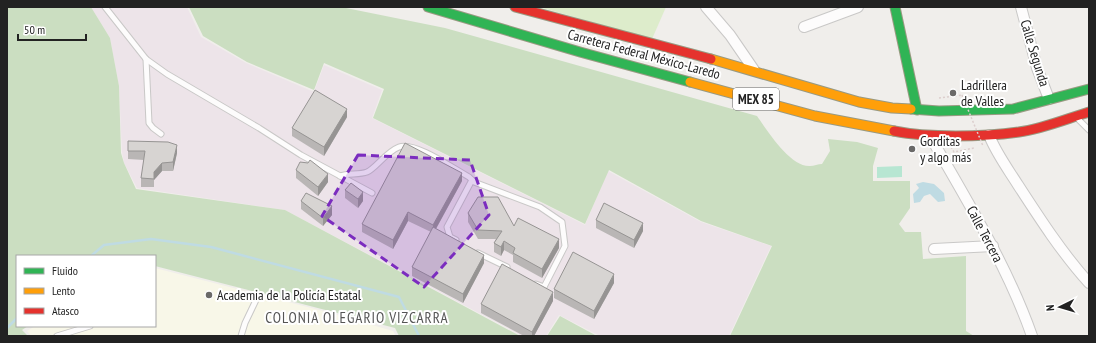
<svg xmlns="http://www.w3.org/2000/svg" width="1096" height="343" viewBox="0 0 1096 343" font-family="'PT Sans Narrow',sans-serif">
<style>
.industrial{fill:#ede4e9}
.education{fill:#f8f7e8}
.grass{fill:#ddeccb}
.forest{fill:#cbdec1}
.pitch{fill:#b7e6d2}
.water{fill:#bfdbe3}
.lines{fill:none;stroke-linecap:round;stroke-linejoin:round}
.stream{stroke:#bfdbe3;stroke-width:2.5}
.lane-casing{stroke:#c9c8c7;stroke-width:7}
.street-casing{stroke:#c9c8c7;stroke-width:12}
.fast-casing{stroke:#999a82;stroke-width:11}
.slow-casing{stroke:#999a82;stroke-width:11}
.jam-casing{stroke:#999a82;stroke-width:11}
.path{stroke:#dccecd;stroke-width:1.5;stroke-dasharray:2 2;stroke-linecap:butt}
.lane{stroke:#fdfcfc;stroke-width:5}
.street{stroke:#fdfcfc;stroke-width:10}
.fast{stroke:#30b455;stroke-width:9}
.slow{stroke:#ff9f0a;stroke-width:9}
.jam{stroke:#e5322d;stroke-width:9}
.path-bridge{stroke:#dccecd;stroke-width:1.5;stroke-dasharray:2 2;stroke-linecap:butt}
.wall{fill:#b9b6b5}
.shaded-wall{fill:#969493}
.building{fill:#d7d4d2;stroke:#969493}
.marked{fill:#7b2cbf;fill-opacity:0.2;stroke:#7b2cbf;stroke-width:3;stroke-dasharray:8 5;stroke-linejoin:round}
.poi-dot{fill:#6a6968;stroke:#fff;stroke-width:1.5}
.labels{text-anchor:middle;stroke-width:4;stroke-linejoin:round;paint-order:stroke}
.shield{fill:#fff;stroke:#646464;stroke-width:1}
.shield-label{font-size:13px;font-weight:bold;fill:#222}
.street-label{font-size:14px;fill:#222;stroke:#fff}
.poi-label{font-size:14px;fill:#222;stroke:#fff;text-anchor:start}
.neighbourhood-label{font-size:15px;letter-spacing:1px;fill:#555;stroke:#fff}
</style>
<rect width="100%" height="100%" fill="#f0eeeb"/>
<polygon class="industrial" points="91,7 187,7 201,37 246,63 314,92 324,65 382,90 372,118 585,225 608,171 701,222 771,246 729,336 600,336 559,315 546,336 522,336 285,210 137,188 124,163 122,152 119,86 110,38"/>
<polygon class="education" points="155,268 323,311 393,331 396,336 31,336 27,331 35,326 155,326"/>
<polygon class="grass" points="539,7 666,7 652,39"/>
<g class="forest">
<polygon points="7,7 91,7 110,38 119,86 121,153 124,163 136,189 285,210 520,336 399,336 395,328 155,266 155,256 17,256 17,326 28,326 22,330 28,336 7,336"/>
<path d="M189,7H341L445,28L757,116C767,130 790,167 810,166C814,166 818,164 822,164L830,151L828,139L857,142L878,148L873,166V181H910V208L899,224L905,232H921L923,259L966,256V331L974,336H730L772,246L701,221L609,170L585,224L373,118L384,89L324,63L314,90L247,62L203,36Z"/>
<polygon points="560,316 595,335 598,336 547,336"/>
</g>
<polygon class="pitch" points="902,166 902,177 877,178 877,167"/>
<polygon class="water" points="923,182 934,184 944,193 945,201 938,202 930,194 924,196 920,202 914,203 913,194 919,188 916,184"/>
<g class="lines">
<g class="stream">
<polyline points="91,256 104,245 151,239 211,247 399,297 419,336"/>
<polyline points="7,328 17,318"/>
</g>
<g class="lane-casing">
<g id="lane">
<polyline points="105,7 146,59 167,74 259,128 301,155 372,193"/>
<polyline points="146,59 149,123 153,128 161,134"/>
<polyline points="1076,117 1089,130"/>
<path d="M340,176C348,173 359,175 367,172C376,168 386,152 399,147C415,141 454,169 469,177L474,182L540,207L562,222L565,246L544,287L536,284"/>
<polyline points="456,240 450,237 447,227 472,180"/>
<polyline points="478,253 507,267"/>
<polyline points="57,336 90,326"/>
<polyline points="241,336 245,323 257,298"/>
</g>
</g>
<g class="street-casing">
<g id="street">
<polyline points="706,7 730,35 754,70"/>
<polyline points="1021,7 1037,68 1049,99"/>
<polyline points="804,27 858,7"/>
<path d="M989,135C996,153 1008,169 1018,185C1040,219 1062,253 1089,283"/>
<path d="M930,136C967,201 1007,265 1032,336"/>
<polyline points="934,249 993,246"/>
</g>
</g>
<g class="fast-casing">
<g id="fast">
<polyline points="428,7 580,52 690,82"/>
<polyline points="895,7 917,110"/>
<polyline points="911,109 939,111 1013,109 1089,89"/>
</g>
</g>
<g class="slow-casing">
<g id="slow">
<polyline points="711,59 859,102 892,108 911,109"/>
<polyline points="690,82 815,116 894,131"/>
</g>
</g>
<g class="jam-casing">
<g id="jam">
<polyline points="515,7 711,59"/>
<path d="M894,131C928,138 983,137 1019,132C1042,129 1066,119 1089,112"/>
</g>
</g>
<g class="path">
<polyline points="939,98 962,95"/>
<polyline points="951,147 954,152 974,148"/>
</g>
<use href="#lane" class="lane"/>
<use href="#street" class="street"/>
<use href="#fast" class="fast"/>
<use href="#slow" class="slow"/>
<use href="#jam" class="jam"/>
<polyline class="path-bridge" points="962,95 983,146"/>
</g>
<g class="wall">
<polygon points="347,117 324,156 292,136 292,128"/>
<polygon points="128,141 177,153 173,171 162,171 154,180 154,187 141,187 141,178 144,160 128,159"/>
<polygon points="296,170 328,182 318,196 296,178"/>
<polygon points="462,181 436,229 484,263 463,303 412,276 412,267 431,232 408,221 393,249 362,232 362,224"/>
<polygon points="345,190 363,201 358,208 345,198"/>
<polygon points="301,201 332,215 323,226 301,209"/>
<polygon points="468,213 514,226 559,248 542,278 513,262 513,255 504,250 501,256 494,252 494,243 496,239 478,239 468,222"/>
<polygon points="596,220 643,231 634,248 596,228"/>
<polygon points="614,283 594,319 554,298 554,289"/>
<polygon points="553,301 534,336 524,336 481,313 481,304"/>
</g>
<g class="shaded-wall">
<polygon points="347,109 347,117 324,156 324,147"/>
<polygon points="177,145 177,153 173,171 173,162"/>
<polygon points="162,163 162,171 154,180 154,172"/>
<polygon points="462,173 462,181 433,234 433,225"/>
<polygon points="328,174 328,182 318,196 318,187"/>
<polygon points="363,192 363,201 358,208 358,199"/>
<polygon points="332,206 332,215 323,226 323,218"/>
<polygon points="408,212 408,221 393,249 393,240"/>
<polygon points="643,223 643,231 634,248 634,240"/>
<polygon points="559,239 559,248 542,278 542,269"/>
<polygon points="504,241 504,250 501,256 501,247"/>
<polygon points="484,255 484,263 463,303 463,294"/>
<polygon points="614,274 614,283 594,319 594,311"/>
<polygon points="553,292 553,301 534,336 532,336 532,332"/>
</g>
<g class="building">
<polygon points="315,90 347,109 324,147 292,128"/>
<polygon points="128,141 168,142 177,145 173,162 162,163 154,172 154,179 141,178 145,151 128,151"/>
<polygon points="405,143 462,173 433,225 408,212 393,240 362,224"/>
<polygon points="310,160 328,174 318,187 296,170 300,162 308,163"/>
<polygon points="351,183 363,192 358,199 345,190"/>
<polygon points="306,193 332,206 323,218 301,201"/>
<polygon points="478,197 498,197 514,226 518,218 559,239 542,269 513,253 515,248 504,241 501,247 494,243 502,231 478,230 468,213"/>
<polygon points="604,203 643,223 634,240 596,220"/>
<polygon points="433,227 484,255 463,294 412,267"/>
<polygon points="573,252 614,274 594,311 554,289"/>
<polygon points="502,264 553,292 532,332 481,304"/>
</g>
<path class="marked" d="M358,155L470,160L489,215L424,287L322,216Z"/>
<g class="poi-dot">
<circle cx="953" cy="93" r="4"/>
<circle cx="912" cy="149" r="4"/>
<circle cx="209" cy="295" r="4"/>
</g>
<g class="labels">
<rect class="shield" x="733" y="88" width="46" height="22" rx="3"/>
<g class="shield-label">
<text x="756" y="104">MEX 85</text>
</g>
<g class="street-label">
<text transform="translate(1035 53) rotate(73)" y="5">Calle Segunda</text>
<text transform="translate(644 54) rotate(15)" y="5">Carretera Federal México-Laredo</text>
<text transform="translate(985 234) rotate(62)" y="5">Calle Tercera</text>
</g>
<g class="poi-label">
<text x="961" y="90">Ladrillera<tspan x="961" dy="16">de Valles</tspan></text>
<text x="920" y="146">Gorditas<tspan x="920" dy="16">y algo más</tspan></text>
<text x="217" y="300">Academia de la Policía Estatal</text>
</g>
<g class="neighbourhood-label">
<text x="357" y="323">COLONIA OLEGARIO VIZCARRA</text>
</g>
</g>
<rect width="1096" height="343" fill="none" stroke="#222222" stroke-width="16"/>
<rect x="16" y="255" width="140" height="72" fill="#ffffff" stroke="#a7a7a7"/>
<rect x="24" y="268" width="20" height="6" fill="#30b455" stroke="#a7a7a7"/>
<text x="52" y="275" font-size="12" fill="#222222">Fluido</text>
<rect x="24" y="288" width="20" height="6" fill="#ff9f0a" stroke="#a7a7a7"/>
<text x="52" y="295" font-size="12" fill="#222222">Lento</text>
<rect x="24" y="308" width="20" height="6" fill="#e5322d" stroke="#a7a7a7"/>
<text x="52" y="315" font-size="12" fill="#222222">Atasco</text>
<g transform="translate(1060 307) rotate(265)" stroke="#ffffff" stroke-width="3" paint-order="stroke">
<path d="M0-3L7 15L0 10L-7 15Z" fill="#222222"/>
<text y="-6" font-size="11" font-weight="bold" text-anchor="middle" fill="#222222">N</text>
</g>
<path d="M18 34v6h68v-6" fill="none" stroke="#222222" stroke-width="2"/>
<text x="24" y="34" font-size="12" fill="#222222" stroke="#ffffff" stroke-width="3" paint-order="stroke">50 m</text>
</svg>
